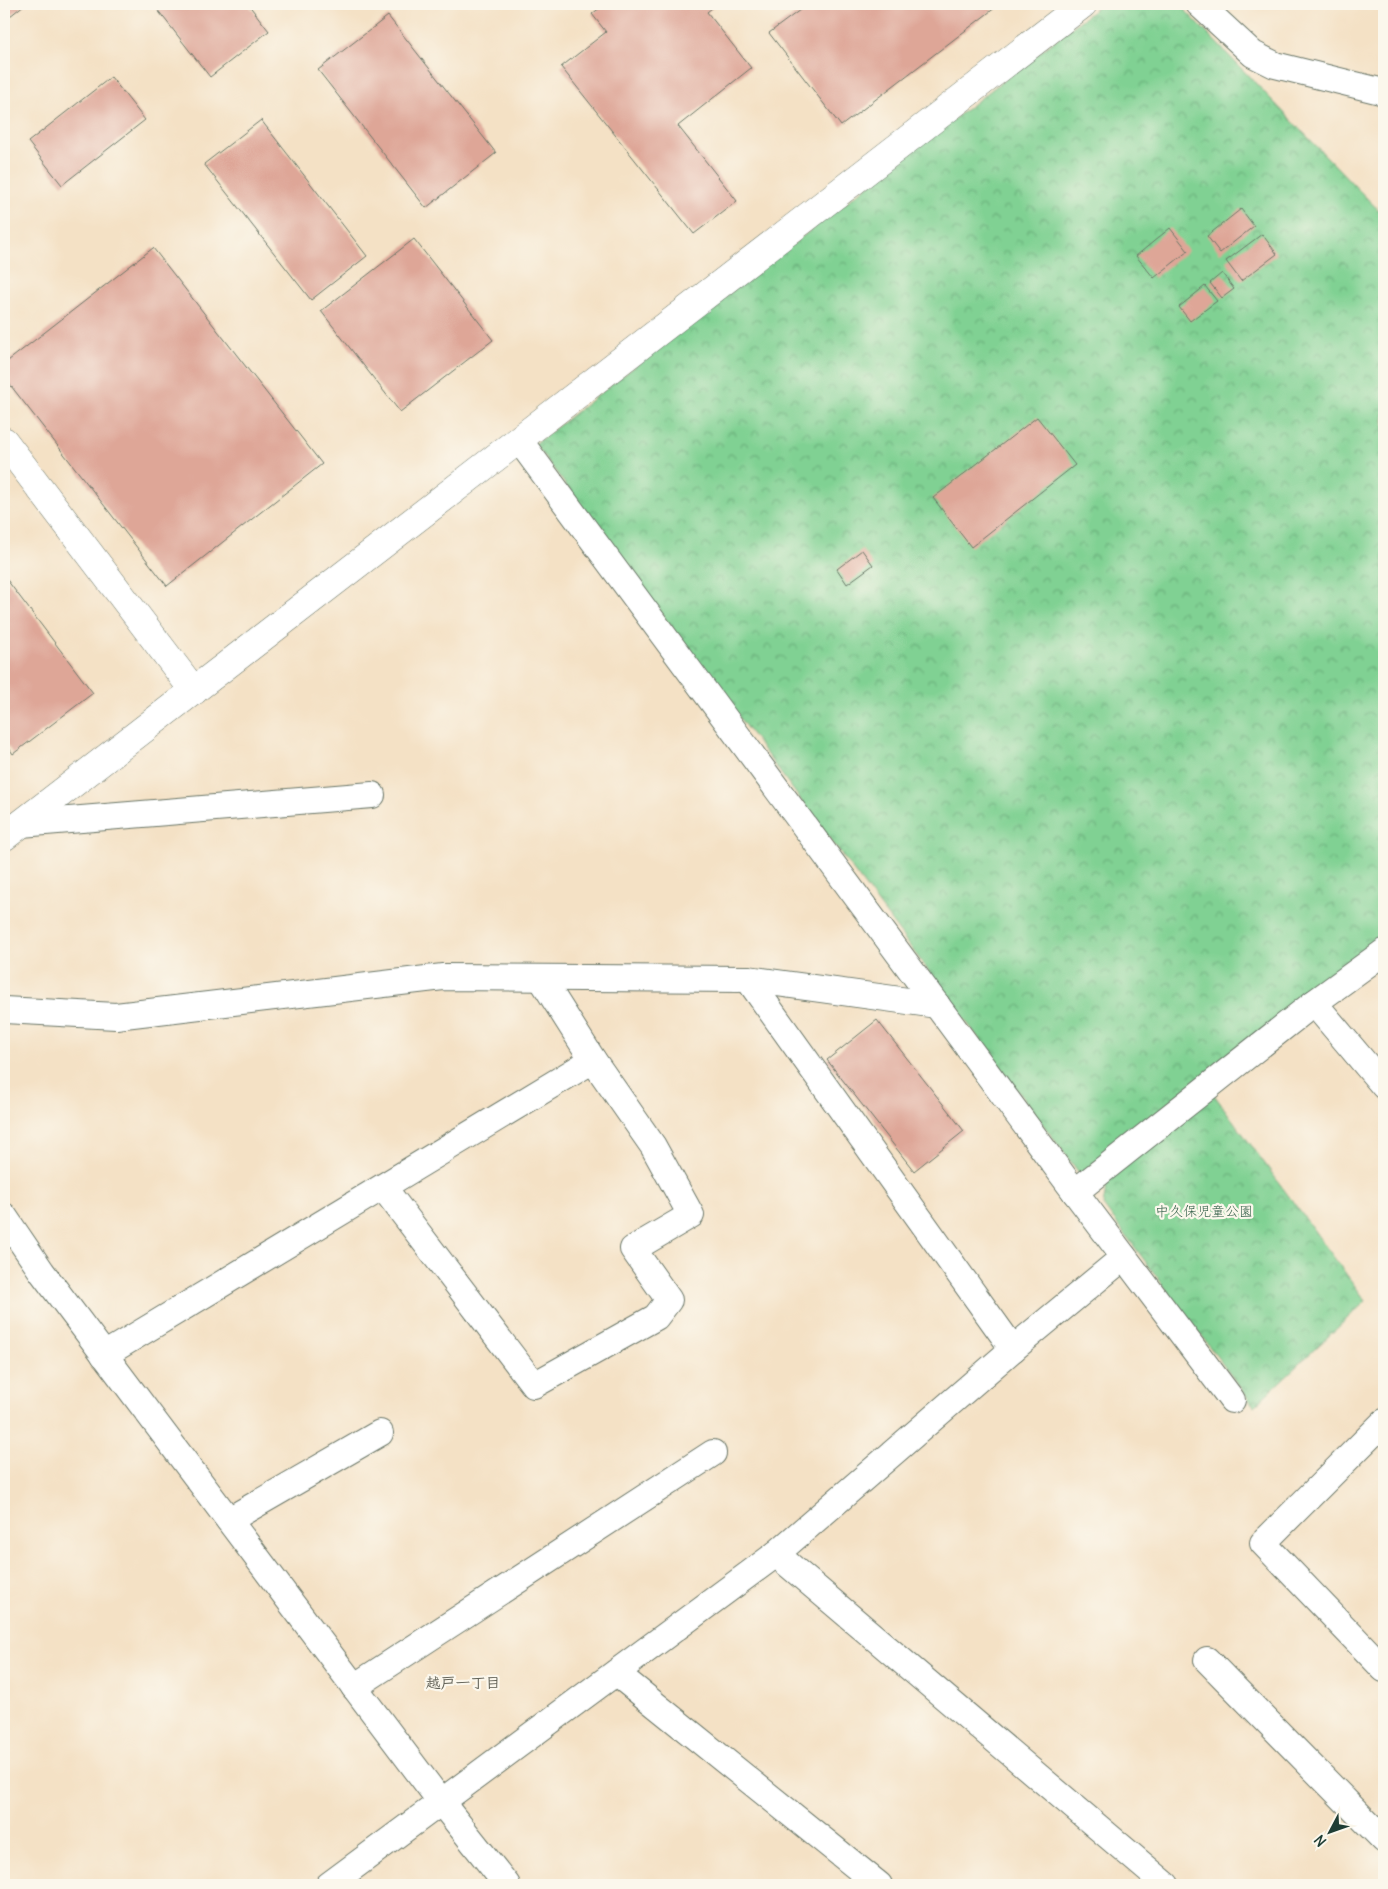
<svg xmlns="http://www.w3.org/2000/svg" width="1388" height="1889" viewBox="0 0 1388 1889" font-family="Delius,'Klee One',sans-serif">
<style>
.park{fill:url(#park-crowns);stroke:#508764}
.building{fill:#dea697}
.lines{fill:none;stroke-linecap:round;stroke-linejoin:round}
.minor-casing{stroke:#6a7667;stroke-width:28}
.tertiary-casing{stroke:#6a7667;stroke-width:29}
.minor{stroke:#fff;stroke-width:26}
.tertiary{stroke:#fff;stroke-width:28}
.labels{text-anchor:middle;stroke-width:4.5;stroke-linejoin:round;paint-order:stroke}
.park-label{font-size:14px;fill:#37624c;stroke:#fbf7ec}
.neighbourhood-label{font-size:15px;font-weight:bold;fill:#626257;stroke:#fbf7ec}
</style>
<defs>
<pattern id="park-crowns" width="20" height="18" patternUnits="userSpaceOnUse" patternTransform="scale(1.25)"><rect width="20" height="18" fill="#80d193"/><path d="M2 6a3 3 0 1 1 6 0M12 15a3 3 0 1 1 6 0" fill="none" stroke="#68ab79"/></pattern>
</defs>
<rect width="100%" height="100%" fill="#fbf7ec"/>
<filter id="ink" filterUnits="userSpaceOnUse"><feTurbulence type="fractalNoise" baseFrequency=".02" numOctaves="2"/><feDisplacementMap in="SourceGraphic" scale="10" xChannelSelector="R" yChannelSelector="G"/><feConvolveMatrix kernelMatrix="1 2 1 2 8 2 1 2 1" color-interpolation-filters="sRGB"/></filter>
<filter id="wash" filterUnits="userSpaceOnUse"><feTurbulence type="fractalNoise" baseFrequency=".0096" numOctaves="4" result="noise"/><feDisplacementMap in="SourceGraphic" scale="20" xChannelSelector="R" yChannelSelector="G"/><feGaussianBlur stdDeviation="1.12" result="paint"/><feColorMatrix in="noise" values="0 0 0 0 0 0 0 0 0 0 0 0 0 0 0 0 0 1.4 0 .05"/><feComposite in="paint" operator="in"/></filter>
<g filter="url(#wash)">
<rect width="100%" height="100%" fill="#f4e1c5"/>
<g class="park">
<polygon points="1102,4 1179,4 1384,216 1384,941 1080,1174 535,444"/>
<polygon points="1212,1092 1366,1301 1254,1406 1103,1205 1109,1172"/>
</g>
<g id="blocks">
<g class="building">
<polygon points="4,4 25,4 4,21"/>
<polygon points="153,4 248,4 269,31 210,77"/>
<polygon points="605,4 717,4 707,12 751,68 678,126 737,201 694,234 561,67 606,32 592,14"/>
<polygon points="808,4 1000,4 841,126 769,33"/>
<polygon points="388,16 496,153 426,208 318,70"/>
<polygon points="111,77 145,120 62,185 28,142"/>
<polygon points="261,120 367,256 311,300 204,164"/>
<polygon points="1241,209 1254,226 1220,253 1207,236"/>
<polygon points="1170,228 1188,251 1154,278 1136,256"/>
<polygon points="1262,234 1277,254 1241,281 1226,261"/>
<polygon points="414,239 493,340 400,412 321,311"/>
<polygon points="153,248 322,464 167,586 4,377 4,364"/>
<polygon points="1222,273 1234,289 1222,298 1210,283"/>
<polygon points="1205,286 1217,301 1190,321 1179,307"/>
<polygon points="1037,417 1075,465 971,547 933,498"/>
<polygon points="862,550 873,565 847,584 837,569"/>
<polygon points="4,576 93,693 13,754 4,741"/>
<polygon points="877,1020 964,1131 914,1171 827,1060"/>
</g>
</g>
</g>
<g filter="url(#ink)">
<use href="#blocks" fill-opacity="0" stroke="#6a7667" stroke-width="1"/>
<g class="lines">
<g class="minor-casing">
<g id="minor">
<polyline points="1199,4 1253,54 1275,65 1384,92"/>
<polyline points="519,440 1075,1192 1232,1400"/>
<polyline points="21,824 372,795"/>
<polyline points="541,978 593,1060"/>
<polyline points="748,979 937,1005"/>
<polyline points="1314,1003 1384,1086"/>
<polyline points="4,1010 116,1016 443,977 748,979 1013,1349"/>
<polyline points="1075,1192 1314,1003 1384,952"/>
<polyline points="4,1216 42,1272 441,1802 507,1885"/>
<polyline points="104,1355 593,1060 653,1146 691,1215 633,1249 669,1300 656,1317 534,1385 383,1187"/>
<polyline points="1384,1422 1263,1543 1384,1669"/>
<polyline points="229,1520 380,1433"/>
<polyline points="776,1554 1166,1885"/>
<polyline points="1207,1660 1384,1840"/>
<polyline points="616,1673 879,1885"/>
<polyline points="354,1687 713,1453"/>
<polyline points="329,1885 776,1554 1013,1349 1124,1257"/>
</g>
</g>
<g class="tertiary-casing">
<g id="tertiary">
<polyline points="4,441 194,691"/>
<polyline points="4,837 1083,4"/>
</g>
</g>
<use href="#minor" class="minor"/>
<use href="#tertiary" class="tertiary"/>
</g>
</g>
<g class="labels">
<g class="park-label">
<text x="1204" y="1216">中久保児童公園</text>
</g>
<g class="neighbourhood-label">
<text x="463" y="1688">越戸一丁目</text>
</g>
</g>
<rect width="1388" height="1889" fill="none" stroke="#fbf7ec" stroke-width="20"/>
<g transform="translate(1330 1832) rotate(229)" stroke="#fbf7ec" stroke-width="4" paint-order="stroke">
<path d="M0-4L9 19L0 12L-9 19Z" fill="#1f3d34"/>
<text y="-8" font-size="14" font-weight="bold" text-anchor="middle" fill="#1f3d34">N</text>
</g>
</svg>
